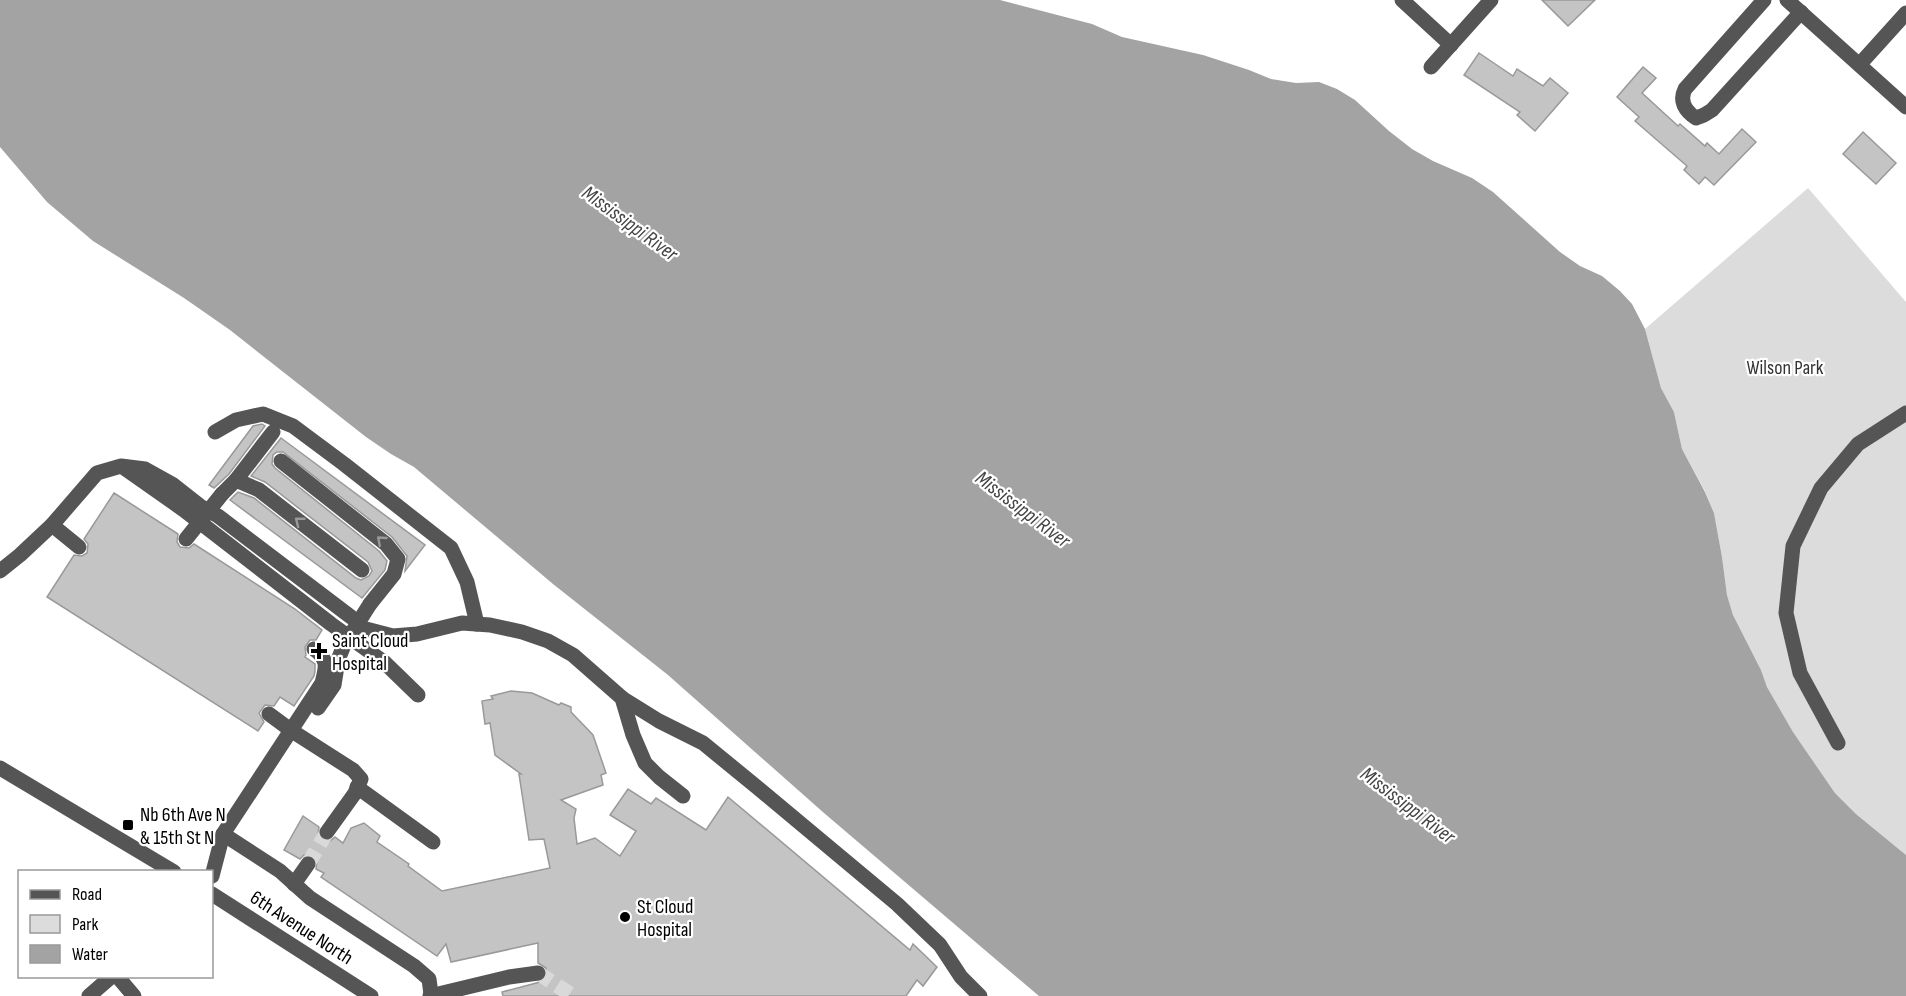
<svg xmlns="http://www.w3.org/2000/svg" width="1906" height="996" viewBox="0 0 1906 996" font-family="'Sofia Sans Condensed',sans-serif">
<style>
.green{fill:#dcdcdc}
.water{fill:#a3a3a3}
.building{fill:#c4c4c4;stroke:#999;stroke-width:1.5}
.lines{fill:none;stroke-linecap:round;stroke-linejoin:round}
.minor-tunnel{stroke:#d9d9d9;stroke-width:15;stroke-dasharray:15 8;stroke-linecap:butt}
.minor{stroke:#555;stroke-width:15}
.minor-bridge{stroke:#555;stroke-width:15}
.oneway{stroke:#999}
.poi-dot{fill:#000;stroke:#fff;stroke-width:2}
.labels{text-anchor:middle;stroke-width:4.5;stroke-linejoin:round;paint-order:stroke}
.park-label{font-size:20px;fill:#333;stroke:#fff}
.poi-label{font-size:20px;fill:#000;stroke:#fff;text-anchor:start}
.street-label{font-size:20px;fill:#000;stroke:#fff}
.water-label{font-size:21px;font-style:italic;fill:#444;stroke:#fff}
</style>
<rect width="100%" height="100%" fill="#fff"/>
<polygon class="green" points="1808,188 1906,302 1906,855 1856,814 1835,793 1793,732 1767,687 1761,670 1733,615 1727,595 1722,557 1714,513 1705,491 1682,449 1674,412 1661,388 1645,329"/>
<polygon class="water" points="0,0 1000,0 1092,24 1122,37 1203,55 1249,70 1271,79 1296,83 1319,82 1337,89 1355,100 1389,131 1412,149 1433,161 1472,178 1493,192 1560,252 1580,266 1602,276 1620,291 1632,304 1645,329 1661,388 1674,412 1682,449 1705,492 1714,513 1722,557 1727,595 1733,615 1761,670 1767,687 1793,732 1835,793 1856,814 1906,855 1906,996 1039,996 824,813 668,675 553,584 414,467 391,454 366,437 230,330 184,298 93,241 47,202 0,147"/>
<g class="building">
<polygon points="1542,0 1595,0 1568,26"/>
<polygon points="1479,53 1513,76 1517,69 1543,86 1550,78 1568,93 1535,131 1517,115 1520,112 1464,75"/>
<polygon points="1643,67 1656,78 1642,93 1678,126 1680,124 1705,146 1707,143 1719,154 1742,129 1756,142 1714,185 1705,177 1699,184 1684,170 1687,166 1635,121 1639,117 1617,97"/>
<polygon points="1863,132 1896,163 1876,184 1843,154"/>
<polygon points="262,424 265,426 229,474 214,488 209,485 253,426"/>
<polygon points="281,438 425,545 405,571 407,556 392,537 283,452 277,452 273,455 272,464 275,468 379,551 387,561 385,570 362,598 230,500 238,492 254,498 356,578 361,580 369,576 372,571 368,562 265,482 251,476"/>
<polygon points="114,493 178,534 177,542 180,547 189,548 194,544 295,609 322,630 316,640 310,640 305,647 306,655 305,657 315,664 315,671 314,676 294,706 280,697 274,706 265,705 259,713 264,722 258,731 47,597 74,555 82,556 87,553 88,544 84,539"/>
<polygon points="511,691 532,693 559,705 561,703 571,707 571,712 593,735 606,773 601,775 603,785 561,800 576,809 574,818 577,844 595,838 620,856 636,831 610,815 628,789 651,804 656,798 706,830 728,797 910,950 913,944 937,967 923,986 917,980 906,996 503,996 502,992 540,982 547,977 546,968 538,963 538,943 451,962 446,944 437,956 321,877 324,873 316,869 317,860 313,856 304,855 300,859 284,850 303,816 319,827 318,835 325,842 330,841 335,837 343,843 351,828 364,823 380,836 377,842 409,864 408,866 442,891 550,868 544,839 529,840 519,774 521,774 495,755 490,723 485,724 482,701 493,699 491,696"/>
</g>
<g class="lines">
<g class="minor-tunnel">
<polyline points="308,864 327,832"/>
<polyline points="538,973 573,996"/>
</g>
<g class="minor">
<polyline points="1402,0 1451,45"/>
<path d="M1764,0L1685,89C1679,101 1685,111 1696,118L1704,115L1712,110L1801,12"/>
<polyline points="1787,0 1906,107"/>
<polyline points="1860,64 1906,13"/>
<polyline points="1431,67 1491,0"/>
<polyline points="215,432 236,420 263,414 293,426 344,464 451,548 467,582 477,624"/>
<polyline points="281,461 386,544 398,559 394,574 370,604"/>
<polyline points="123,467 184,510 331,624 384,662 418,695"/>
<polyline points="236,480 273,432"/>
<polyline points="222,494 236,480 259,490 362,570"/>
<polyline points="52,525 79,547"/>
<polyline points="0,571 20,555 52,525 97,473 121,466 145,469 172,484 200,506 218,516 351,617"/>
<polyline points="366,629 393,636 417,634 462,623 490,625 522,632 548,641 573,655 622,698 633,735 645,763 659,777 683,796"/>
<polyline points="622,698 659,721 703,743 758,788 897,904 940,945 961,977 980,996"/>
<polyline points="318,708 334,685 338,660 344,645"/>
<polyline points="269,714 292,731 353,770 361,779 355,793 327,832"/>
<polyline points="1838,743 1800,673 1786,613 1793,546 1821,488 1858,444 1906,413"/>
<polyline points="0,768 174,872"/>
<polyline points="357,787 433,842"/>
<polyline points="223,834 280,871 310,898 414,966 429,979 431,994"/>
<path d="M212,876L223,834L322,683C326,667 329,660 314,649"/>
<polyline points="294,884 308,864"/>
<polyline points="212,894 371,996"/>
<polyline points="117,976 134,996"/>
<polyline points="89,996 112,976"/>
<polyline points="430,996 509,977 538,973"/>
</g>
<g class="minor-bridge">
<polyline points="186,539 222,494"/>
<polyline points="344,645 370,604"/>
</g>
</g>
<defs><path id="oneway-chevron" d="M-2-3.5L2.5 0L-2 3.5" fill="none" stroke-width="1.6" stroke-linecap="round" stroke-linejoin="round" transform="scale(1.5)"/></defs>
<g class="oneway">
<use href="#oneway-chevron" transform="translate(299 521) rotate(-142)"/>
<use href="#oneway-chevron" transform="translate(381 540) rotate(-139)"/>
</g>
<g class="poi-dot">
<path d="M316 642h6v6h6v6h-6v6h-6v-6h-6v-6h6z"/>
<rect x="122" y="819" width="12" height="12" rx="3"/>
<circle cx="625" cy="917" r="6"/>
</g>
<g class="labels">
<g class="park-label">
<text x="1785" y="374">Wilson Park</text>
</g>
<g class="poi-label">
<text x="332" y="647">Saint Cloud<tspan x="332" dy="23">Hospital</tspan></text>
<text x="140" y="821">Nb 6th Ave N<tspan x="140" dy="23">&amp; 15th St N</tspan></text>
<text x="637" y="913">St Cloud<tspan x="637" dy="23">Hospital</tspan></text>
</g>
<g class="street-label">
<text transform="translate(302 927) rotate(33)" y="7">6th Avenue North</text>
</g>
<g class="water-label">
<text transform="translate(630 223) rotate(36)" y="7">Mississippi River</text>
<text transform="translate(1023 509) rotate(37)" y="7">Mississippi River</text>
<text transform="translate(1408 805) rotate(37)" y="7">Mississippi River</text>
</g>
</g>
<rect x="18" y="870" width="195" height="108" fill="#ffffff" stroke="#999999" stroke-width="1.5"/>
<rect x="30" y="890" width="30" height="9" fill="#555555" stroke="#999999" stroke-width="1.5"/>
<text x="72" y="900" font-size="18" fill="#000000">Road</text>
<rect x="30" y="915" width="30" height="18" fill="#dcdcdc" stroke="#999999" stroke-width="1.5"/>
<text x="72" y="930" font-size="18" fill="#000000">Park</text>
<rect x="30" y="945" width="30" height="18" fill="#a3a3a3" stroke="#999999" stroke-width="1.5"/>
<text x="72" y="960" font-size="18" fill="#000000">Water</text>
</svg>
